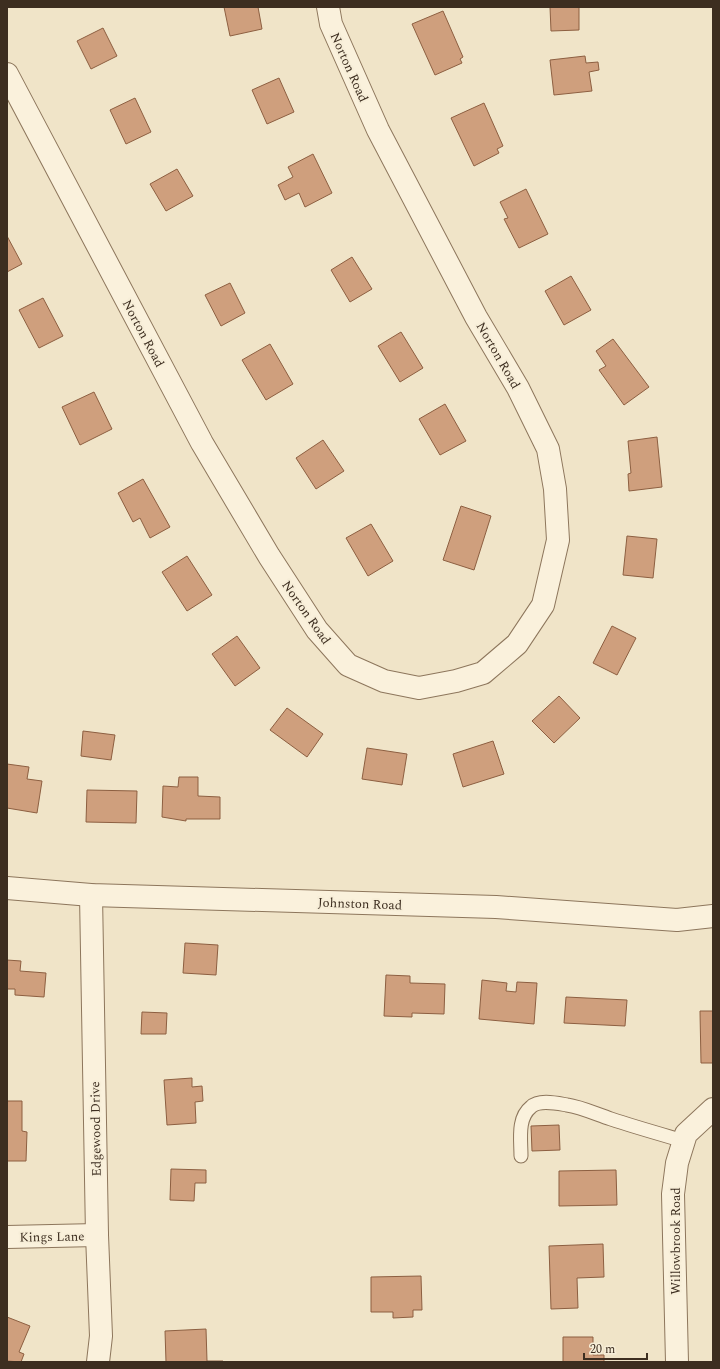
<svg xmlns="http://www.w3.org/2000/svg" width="720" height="1369" viewBox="0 0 720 1369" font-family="Spectral,serif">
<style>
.building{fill:#cf9f7d;stroke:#8d5f41}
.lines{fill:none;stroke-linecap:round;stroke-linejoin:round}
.service-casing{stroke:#8d765c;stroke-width:15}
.minor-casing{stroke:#8d765c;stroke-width:24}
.tertiary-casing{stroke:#8d765c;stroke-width:24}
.service{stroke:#faf1dc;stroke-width:13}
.minor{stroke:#faf1dc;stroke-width:22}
.tertiary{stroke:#faf1dc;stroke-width:22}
.labels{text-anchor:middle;stroke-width:4;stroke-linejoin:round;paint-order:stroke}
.street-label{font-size:13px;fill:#3d2e20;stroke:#f7eed8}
</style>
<rect width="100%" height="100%" fill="#f0e4c8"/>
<g class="building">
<polygon points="224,7 258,7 262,29 230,36"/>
<polygon points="550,7 579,7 579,30 551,31"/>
<polygon points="443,11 463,57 460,59 462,63 435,75 412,24"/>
<polygon points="103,28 117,56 91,69 77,41"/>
<polygon points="585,56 586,63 598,62 599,70 589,72 592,91 554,95 550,60"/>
<polygon points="279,78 294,112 267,124 252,90"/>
<polygon points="135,98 151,132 126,144 110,110"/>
<polygon points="484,103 503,146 497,149 499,153 474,166 451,118"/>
<polygon points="313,154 332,193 305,207 299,193 285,200 278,185 293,177 288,167"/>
<polygon points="177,169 193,196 166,211 150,184"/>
<polygon points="526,189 548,234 519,248 504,219 508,218 500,202"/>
<polygon points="7,236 22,264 7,272"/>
<polygon points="352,257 372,289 350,302 331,270"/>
<polygon points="571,276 591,310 564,325 545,291"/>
<polygon points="230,283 245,313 221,326 205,295"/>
<polygon points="43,298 63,336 39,348 19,310"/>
<polygon points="401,332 423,368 400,382 378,346"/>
<polygon points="613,339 649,387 624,405 599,370 606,366 596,351"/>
<polygon points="270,344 293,384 266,400 242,360"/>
<polygon points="94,392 112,429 80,445 62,407"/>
<polygon points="445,404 466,441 440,455 419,419"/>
<polygon points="657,437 662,487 629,491 628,474 631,473 628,441"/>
<polygon points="323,440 344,471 316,489 296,458"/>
<polygon points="143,479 170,527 150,538 140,518 133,522 118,493"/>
<polygon points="461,506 491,516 474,570 443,560"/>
<polygon points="371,524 393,561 368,576 346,538"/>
<polygon points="627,536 657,539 653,578 623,575"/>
<polygon points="187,556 212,595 187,611 162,572"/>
<polygon points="612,626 636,638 617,675 593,663"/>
<polygon points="237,636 260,668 235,686 212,654"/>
<polygon points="559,696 580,718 554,743 532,721"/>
<polygon points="287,708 323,734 307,757 270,730"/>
<polygon points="83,731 115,735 111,760 81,756"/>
<polygon points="493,741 504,774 463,787 453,754"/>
<polygon points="367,748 407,754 402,785 362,779"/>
<polygon points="7,764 29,767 27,779 42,781 37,813 7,808"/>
<polygon points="179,777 198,777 198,796 220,797 220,819 186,819 186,821 162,817 163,786 178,787"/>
<polygon points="87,790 137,791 136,823 86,822"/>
<polygon points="185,943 218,945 216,975 183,973"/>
<polygon points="7,960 21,961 20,971 46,973 44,997 15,995 15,989 7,989"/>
<polygon points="386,975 410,976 410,983 445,984 444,1014 412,1013 412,1017 384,1016"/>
<polygon points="482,980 507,983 506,991 516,992 517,982 537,983 534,1024 479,1019"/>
<polygon points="566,997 627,1000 625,1026 564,1023"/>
<polygon points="700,1011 713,1011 713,1063 701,1063"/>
<polygon points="142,1012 167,1013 166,1034 141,1034"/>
<polygon points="192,1078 192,1087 202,1086 203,1101 195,1102 196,1123 167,1125 164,1080"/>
<polygon points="7,1101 22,1101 22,1131 27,1132 26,1161 7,1161"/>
<polygon points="559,1125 560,1150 532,1151 531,1126"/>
<polygon points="171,1169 206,1170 206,1183 195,1183 194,1201 170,1200"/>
<polygon points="616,1170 617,1205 559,1206 559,1171"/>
<polygon points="603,1244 604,1277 577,1278 578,1308 551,1309 549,1246"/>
<polygon points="421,1276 422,1310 413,1310 413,1317 393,1318 393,1312 371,1312 371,1277"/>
<polygon points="7,1317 30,1326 19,1352 24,1354 21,1362 7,1361"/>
<polygon points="206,1329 207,1361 223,1361 223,1362 166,1362 165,1331"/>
<polygon points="563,1337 593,1337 593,1355 604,1355 604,1362 563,1362"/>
</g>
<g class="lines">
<g class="service-casing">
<path id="service" d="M521,1156C521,1140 517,1118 531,1107C539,1099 556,1103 567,1105C581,1107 596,1114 611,1119C635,1127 660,1134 684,1141"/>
</g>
<g class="minor-casing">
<g id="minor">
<polyline points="7,74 202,443 269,556 317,630 348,665 384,681 419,688 456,681 483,673 517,644 543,605 558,540 555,489 548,449 518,388 476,317 378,130 331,24 328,7"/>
<polyline points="91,895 97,1235 101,1336 98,1362"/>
<polyline points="7,1237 97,1235"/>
<polyline points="677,1362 673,1194 677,1163 686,1134 713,1109"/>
</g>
</g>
<g class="tertiary-casing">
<polyline id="tertiary" points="7,888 91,895 496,907 677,920 713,916"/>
</g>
<use href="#service" class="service"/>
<use href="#minor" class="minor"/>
<use href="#tertiary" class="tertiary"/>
</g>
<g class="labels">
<g class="street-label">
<text transform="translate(350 67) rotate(66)" y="5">Norton Road</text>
<text transform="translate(144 333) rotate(62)" y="5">Norton Road</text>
<text transform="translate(499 355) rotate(60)" y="5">Norton Road</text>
<text transform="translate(307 612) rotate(55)" y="5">Norton Road</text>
<text transform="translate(360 903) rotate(2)" y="5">Johnston Road</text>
<text transform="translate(95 1129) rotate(-91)" y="5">Edgewood Drive</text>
<text transform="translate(52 1236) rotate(-1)" y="5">Kings Lane</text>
<text transform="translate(675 1241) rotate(-90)" y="5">Willowbrook Road</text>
</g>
</g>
<rect width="720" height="1369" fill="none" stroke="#3d2e20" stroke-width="16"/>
<path d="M584 1353v6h63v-6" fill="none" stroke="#3d2e20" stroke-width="2"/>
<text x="590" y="1353" font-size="12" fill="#3d2e20" stroke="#f7eed8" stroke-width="3" paint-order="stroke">20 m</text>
</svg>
